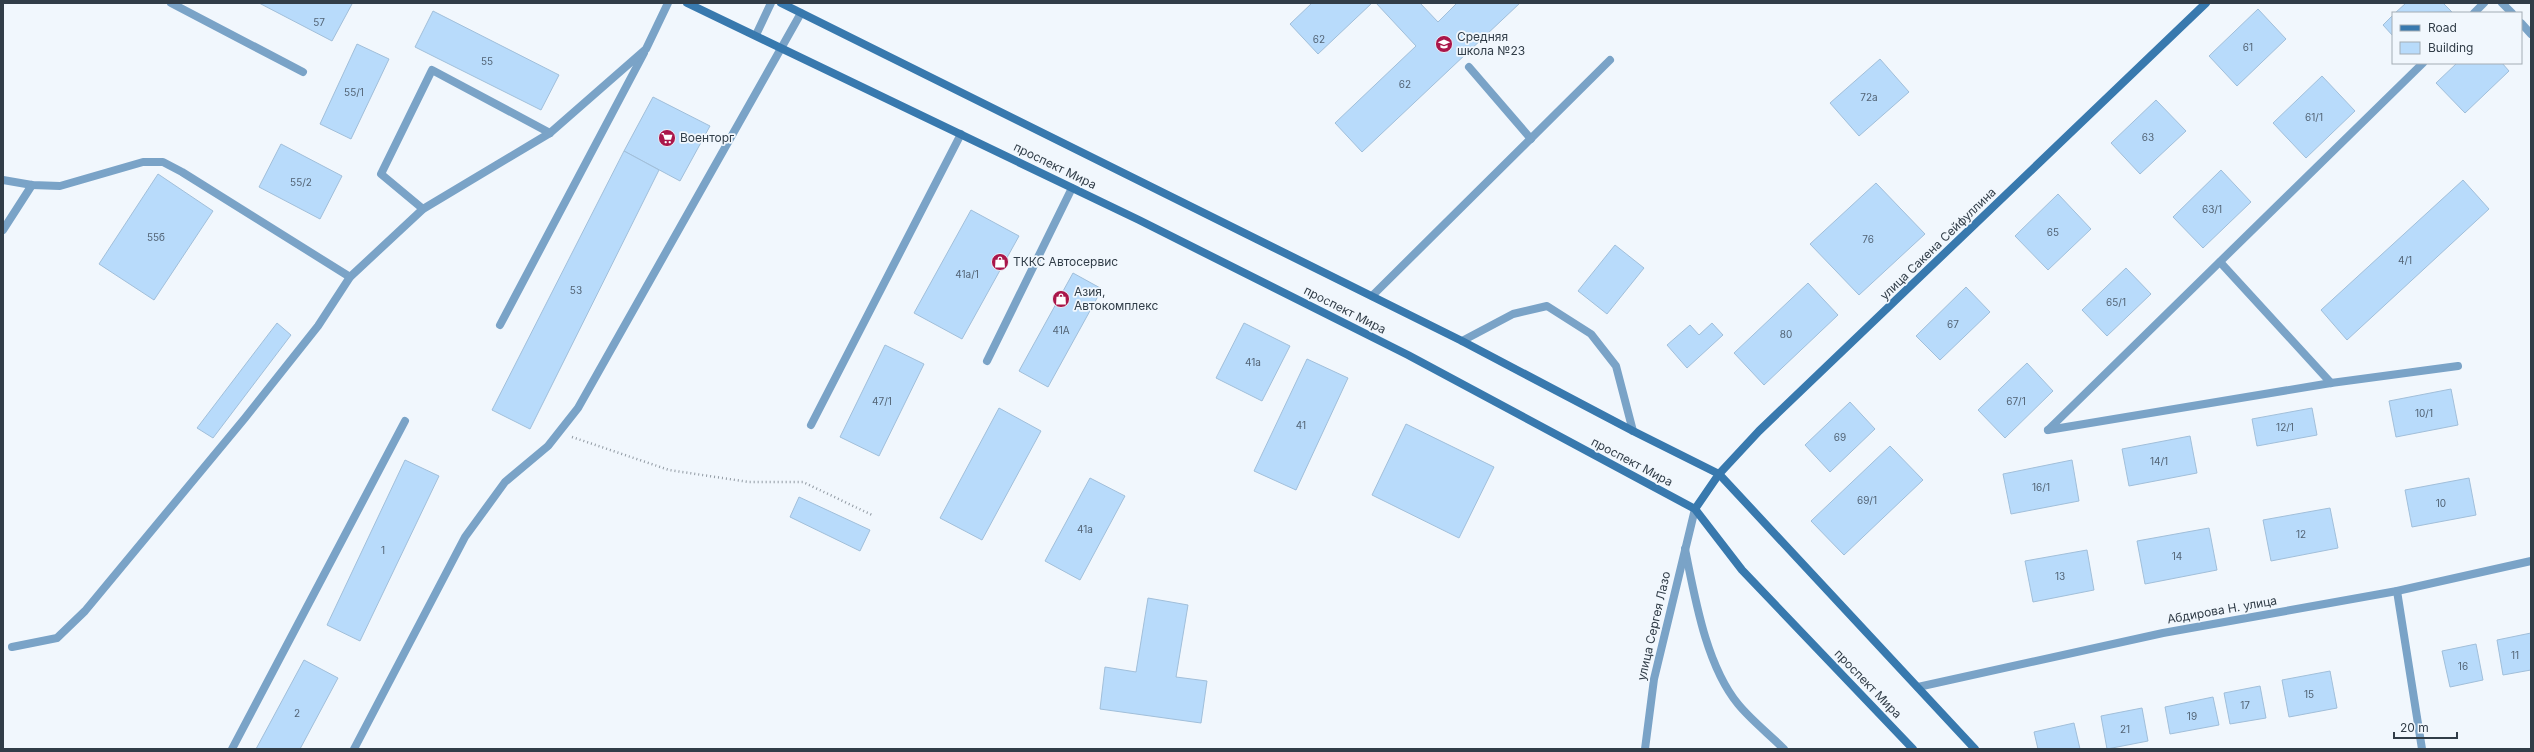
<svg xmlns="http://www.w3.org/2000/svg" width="2534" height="752" viewBox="0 0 2534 752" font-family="Inter,sans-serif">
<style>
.building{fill:#b8dbfb;stroke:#a1bfda}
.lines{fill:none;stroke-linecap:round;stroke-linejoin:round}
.path{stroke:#919aa3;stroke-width:2.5;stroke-dasharray:1 3;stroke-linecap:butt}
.lane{stroke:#7aa3c7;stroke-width:8}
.street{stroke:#7aa3c7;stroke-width:8}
.secondary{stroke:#3879ae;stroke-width:8}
.labels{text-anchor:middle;stroke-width:3.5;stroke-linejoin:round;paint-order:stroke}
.number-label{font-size:10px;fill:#536475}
.poi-label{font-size:12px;fill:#313d48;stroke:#f1f7fd;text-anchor:start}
.street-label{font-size:12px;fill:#313d48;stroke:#f1f7fd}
</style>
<rect width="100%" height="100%" fill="#f1f7fd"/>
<g class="building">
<polygon points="259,3 350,3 352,4 332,41"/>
<polygon points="1312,3 1372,3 1318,54 1290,24"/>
<polygon points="1376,3 1420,3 1438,22 1457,3 1520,3 1362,152 1335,123 1416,46"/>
<polygon points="2406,3 2443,3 2452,12 2395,13"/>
<polygon points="2258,9 2286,39 2237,86 2209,56"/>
<polygon points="433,11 559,75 541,110 415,47"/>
<polygon points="2393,15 2393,36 2383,25"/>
<polygon points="357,44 389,59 351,139 320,124"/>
<polygon points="1880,59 1909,92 1859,136 1830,103"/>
<polygon points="2457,63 2502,63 2509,71 2465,113 2436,83"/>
<polygon points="2322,76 2355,111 2306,158 2273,123"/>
<polygon points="653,97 710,126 680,181 624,151"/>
<polygon points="2156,100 2186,131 2140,174 2111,143"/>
<polygon points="281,144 342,176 320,219 259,187"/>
<polygon points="624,151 659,170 530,429 492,410"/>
<polygon points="2221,170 2251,202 2203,248 2173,217"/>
<polygon points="158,174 213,211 154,300 99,264"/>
<polygon points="2463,180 2489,209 2347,340 2321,310"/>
<polygon points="1876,183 1925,234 1859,295 1810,244"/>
<polygon points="2058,194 2091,229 2048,270 2015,236"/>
<polygon points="971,210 1019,236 962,339 914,313"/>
<polygon points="1615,245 1644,268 1607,314 1578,291"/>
<polygon points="2126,268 2151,294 2107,336 2082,310"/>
<polygon points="1073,273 1102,289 1048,387 1019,371"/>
<polygon points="1808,283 1838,315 1764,385 1734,353"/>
<polygon points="1966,287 1990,312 1940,360 1916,336"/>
<polygon points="277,323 291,335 213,438 197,428"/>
<polygon points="1244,323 1290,346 1262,401 1216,378"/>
<polygon points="1712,323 1723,335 1687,368 1667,345 1690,325 1699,335"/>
<polygon points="885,345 924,364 879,456 840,437"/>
<polygon points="1307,359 1348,378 1296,490 1254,471"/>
<polygon points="2027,363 2053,391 2005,438 1978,410"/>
<polygon points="2451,389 2458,425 2396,437 2389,401"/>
<polygon points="1850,402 1875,429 1830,472 1805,445"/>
<polygon points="999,408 1041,431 982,540 940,518"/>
<polygon points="2312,408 2317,435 2257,446 2252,419"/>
<polygon points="1406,424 1494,467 1459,538 1372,495"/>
<polygon points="2190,436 2197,473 2129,486 2122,449"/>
<polygon points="1890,446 1923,480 1844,555 1811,521"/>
<polygon points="405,460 439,476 360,641 327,625"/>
<polygon points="2072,460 2079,501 2011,514 2003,474"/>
<polygon points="1090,478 1125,496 1080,580 1045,561"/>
<polygon points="2469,478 2476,515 2412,527 2405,490"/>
<polygon points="799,497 870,530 860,551 790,517"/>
<polygon points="2330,508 2338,548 2271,561 2263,520"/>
<polygon points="2209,528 2217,570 2145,584 2137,541"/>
<polygon points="2087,550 2094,590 2033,602 2025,561"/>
<polygon points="1148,598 1188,605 1176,677 1207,681 1201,723 1100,709 1105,667 1136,672"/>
<polygon points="2531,633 2531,670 2503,675 2497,640"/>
<polygon points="2476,644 2483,680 2450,687 2442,651"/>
<polygon points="304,660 338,678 300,749 256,749"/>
<polygon points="2330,671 2337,708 2289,717 2282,680"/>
<polygon points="2260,686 2266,718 2230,724 2224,693"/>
<polygon points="2213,697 2219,725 2170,734 2165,707"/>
<polygon points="2142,708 2148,741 2107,749 2101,716"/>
<polygon points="2074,723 2080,749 2038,749 2034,732"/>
</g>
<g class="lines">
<polyline class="path" points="572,437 669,470 749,482 803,482 872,515"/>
<g class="lane">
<polyline points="171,3 303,72"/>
<polyline points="2502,3 2512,13"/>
<polyline points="2474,13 2484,3"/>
<polyline points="2521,23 2531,34"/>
<polyline points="1469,67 1531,139"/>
<polyline points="3,180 32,185 60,186 143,162 163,162 182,172 350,277"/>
<polyline points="423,209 381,174 432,70 550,133"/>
<polyline points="3,230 32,185"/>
<polyline points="2220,262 2331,383"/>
<polyline points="1372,296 1610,60"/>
<polyline points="500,325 644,53"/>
<polyline points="1462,341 1513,314 1547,306 1591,334 1616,366 1633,431"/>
<polyline points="987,361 1072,188"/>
<polyline points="811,425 961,134"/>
<polyline points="2048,430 2423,63"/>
<polyline points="2048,430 2331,383 2458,366"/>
<path d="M1685,549C1695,598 1706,665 1738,704C1751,720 1769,734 1784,749"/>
<polyline points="12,647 57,638 85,611 245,418 318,326 350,277 423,209 550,133 646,49 668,3"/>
<polyline points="232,749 405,421"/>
</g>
<g class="street">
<polyline points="756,35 771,3"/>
<polyline points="2397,591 2422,749"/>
<polyline points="1918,687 2163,633 2397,591 2531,561"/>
<polyline points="354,749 465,537 505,482 548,446 578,408 801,13"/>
<polyline points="1645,749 1654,679 1695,509"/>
</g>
<g class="secondary">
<polyline points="687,3 1139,220 1408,355 1695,509 1742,570 1913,749"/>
<polyline points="781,3 1462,341 1633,431 1719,474 1975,749"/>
<polyline points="1695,509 1719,474 1759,431 2206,3"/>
</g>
</g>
<defs>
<g id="school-disc" transform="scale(0.9)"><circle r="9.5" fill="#aa164a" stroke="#f1f7fd"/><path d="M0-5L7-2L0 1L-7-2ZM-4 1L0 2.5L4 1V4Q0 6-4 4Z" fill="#fff"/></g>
<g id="supermarket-disc" transform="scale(0.9)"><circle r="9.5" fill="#aa164a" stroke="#f1f7fd"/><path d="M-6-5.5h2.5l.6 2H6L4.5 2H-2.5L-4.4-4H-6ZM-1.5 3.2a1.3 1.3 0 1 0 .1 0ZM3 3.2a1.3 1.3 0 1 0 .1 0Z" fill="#fff"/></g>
<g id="shop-disc" transform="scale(0.9)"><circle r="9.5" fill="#aa164a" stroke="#f1f7fd"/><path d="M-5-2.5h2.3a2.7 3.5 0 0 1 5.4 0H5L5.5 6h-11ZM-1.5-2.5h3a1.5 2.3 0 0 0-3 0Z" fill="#fff"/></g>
</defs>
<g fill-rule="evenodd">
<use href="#school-disc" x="1444" y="44"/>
<use href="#supermarket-disc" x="667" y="138"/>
<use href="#shop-disc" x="1000" y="262"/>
<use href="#shop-disc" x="1061" y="299"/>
</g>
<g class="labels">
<g class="number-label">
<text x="319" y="26">57</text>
<text x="1319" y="43">62</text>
<text x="2248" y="51">61</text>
<text x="487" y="65">55</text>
<text x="1405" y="88">62</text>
<text x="354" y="96">55/1</text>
<text x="1869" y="101">72а</text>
<text x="2314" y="121">61/1</text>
<text x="2148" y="141">63</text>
<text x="301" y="186">55/2</text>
<text x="2212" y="213">63/1</text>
<text x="2053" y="236">65</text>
<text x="156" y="241">55б</text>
<text x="1868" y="243">76</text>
<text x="2405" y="264">4/1</text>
<text x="967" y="278">41а/1</text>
<text x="576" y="294">53</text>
<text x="2116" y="306">65/1</text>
<text x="1953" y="328">67</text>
<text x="1061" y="334">41А</text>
<text x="1786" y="338">80</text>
<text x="1253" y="366">41а</text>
<text x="882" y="405">47/1</text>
<text x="2016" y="405">67/1</text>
<text x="2424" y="417">10/1</text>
<text x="1301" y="429">41</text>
<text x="2285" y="431">12/1</text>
<text x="1840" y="441">69</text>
<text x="2159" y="465">14/1</text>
<text x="2041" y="491">16/1</text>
<text x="1867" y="504">69/1</text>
<text x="2441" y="507">10</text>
<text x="1085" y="533">41а</text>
<text x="2301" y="538">12</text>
<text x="383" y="554">1</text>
<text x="2177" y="560">14</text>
<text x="2060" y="580">13</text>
<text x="2515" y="659">11</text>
<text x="2463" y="670">16</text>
<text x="2309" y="698">15</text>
<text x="2245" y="709">17</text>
<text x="297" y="717">2</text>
<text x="2192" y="720">19</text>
<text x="2125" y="733">21</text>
</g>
<g class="poi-label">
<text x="1457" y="41">Средняя<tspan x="1457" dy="14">школа №23</tspan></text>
<text x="680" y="142">Военторг</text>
<text x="1013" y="266">ТККС Автосервис</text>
<text x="1074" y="296">Азия,<tspan x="1074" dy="14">Автокомплекс</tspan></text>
</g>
<g class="street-label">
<text transform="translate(1055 166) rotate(26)" y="4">проспект Мира</text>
<text transform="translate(1938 244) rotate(-44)" y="4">улица Сакена Сейфуллина</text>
<text transform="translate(1345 310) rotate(27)" y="4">проспект Мира</text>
<text transform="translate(1632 462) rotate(28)" y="4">проспект Мира</text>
<text transform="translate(2222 610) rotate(-10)" y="4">Абдирова Н. улица</text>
<text transform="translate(1654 626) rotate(-77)" y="4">улица Сергея Лазо</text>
<text transform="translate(1868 684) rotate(46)" y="4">проспект Мира</text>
</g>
</g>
<rect width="2534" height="752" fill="none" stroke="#313d48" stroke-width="8"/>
<rect x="2392" y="12" width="130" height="52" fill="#f1f7fd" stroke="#a4adb5"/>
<rect x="2400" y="25" width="20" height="6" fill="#3879ae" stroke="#a4adb5"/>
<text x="2428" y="32" font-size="12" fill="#313d48">Road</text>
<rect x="2400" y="42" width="20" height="12" fill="#b8dbfb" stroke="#a4adb5"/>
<text x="2428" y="52" font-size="12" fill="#313d48">Building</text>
<path d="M2394 732v6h63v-6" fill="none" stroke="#313d48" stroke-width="2"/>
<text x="2400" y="732" font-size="12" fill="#313d48" stroke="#f1f7fd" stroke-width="3" paint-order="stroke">20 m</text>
</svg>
